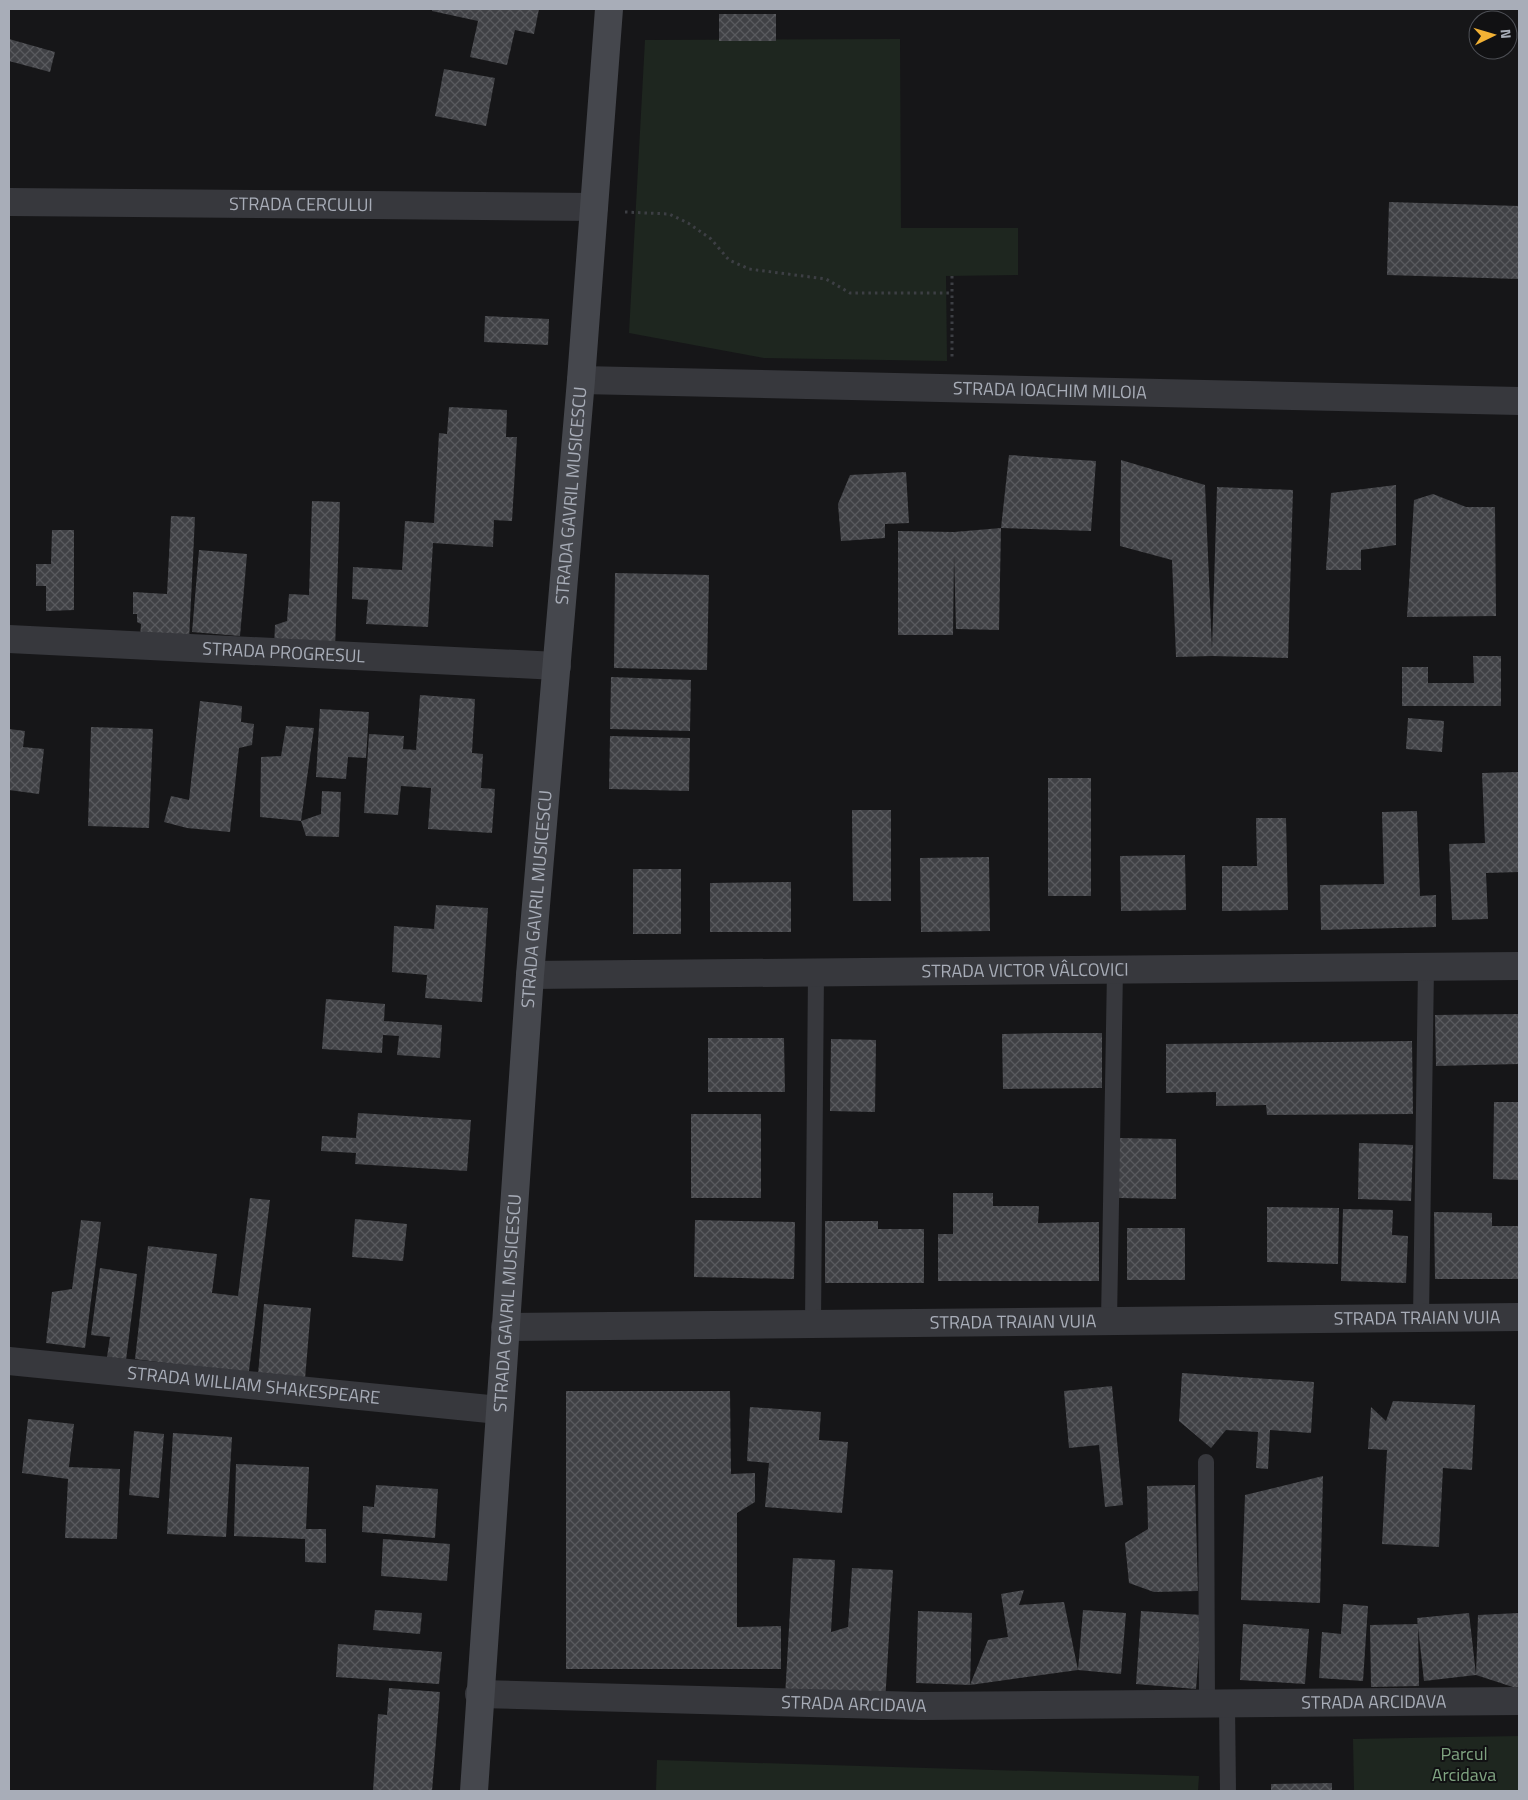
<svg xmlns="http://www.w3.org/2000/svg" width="1528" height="1800" viewBox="0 0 1528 1800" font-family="'Titillium Web',sans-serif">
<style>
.green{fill:#1e261f}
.building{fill:url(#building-cross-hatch)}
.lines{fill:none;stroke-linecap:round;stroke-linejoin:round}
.path{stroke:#3d3f44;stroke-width:3;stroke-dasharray:2.5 4;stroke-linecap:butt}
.lane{stroke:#37383d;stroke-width:16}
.street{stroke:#37383d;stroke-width:28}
.secondary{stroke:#45474d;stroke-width:28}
.labels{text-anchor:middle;stroke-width:4;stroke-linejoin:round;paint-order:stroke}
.street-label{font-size:18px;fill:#a8adb8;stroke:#111113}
.park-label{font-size:18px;fill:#7fa381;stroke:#111113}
</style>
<defs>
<pattern id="building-cross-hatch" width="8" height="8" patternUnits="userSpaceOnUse" patternTransform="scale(1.25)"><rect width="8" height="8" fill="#404145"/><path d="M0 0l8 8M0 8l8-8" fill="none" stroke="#595a5e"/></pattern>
</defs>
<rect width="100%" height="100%" fill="#161618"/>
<g class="green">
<polygon points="900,39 901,228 1018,228 1018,275 946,276 947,361 764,358 629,333 645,40"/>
<polygon points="1519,1736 1519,1791 1354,1791 1353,1739"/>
<polygon points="657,1760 1199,1776 1198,1791 656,1791"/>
</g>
<g class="building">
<polygon points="432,9 539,9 534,34 515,30 507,65 470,57 478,21 432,11"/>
<rect x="719" y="14" width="57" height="27"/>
<polygon points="9,39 55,52 50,72 9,61"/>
<polygon points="444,69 495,78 486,126 435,116"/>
<polygon points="1389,202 1519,206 1519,279 1387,275"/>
<polygon points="485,316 549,319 548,345 484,342"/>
<polygon points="449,407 507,410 506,437 517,437 512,521 494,520 493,547 433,543 428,627 366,624 368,600 352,599 353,567 402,570 405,521 434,523 439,433 447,434"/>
<polygon points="1009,455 1096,461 1091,531 1001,528"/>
<polygon points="1121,460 1205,485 1212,650 1217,487 1293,490 1288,658 1212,656 1176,657 1172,560 1120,546"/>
<polygon points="906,472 909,523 885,524 885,538 841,541 838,504 850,475"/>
<polygon points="1396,485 1396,545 1361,550 1361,570 1326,570 1331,493"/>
<polygon points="1433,494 1466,507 1495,507 1496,616 1407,617 1414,500"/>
<polygon points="312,501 340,502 335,650 274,648 275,625 287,621 289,594 309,595"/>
<polygon points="171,516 195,517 189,641 140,638 141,624 137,622 137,614 133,614 133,592 167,594"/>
<polygon points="1001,528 999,630 956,629 954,555 953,635 898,635 898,531 954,532"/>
<polygon points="52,530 74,530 74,610 46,611 46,586 36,586 36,564 51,564"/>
<polygon points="199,550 247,554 240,636 192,632"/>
<polygon points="615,573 709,575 707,670 614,668"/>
<polygon points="1473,656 1501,656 1501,706 1402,706 1402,667 1428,667 1428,683 1474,683"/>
<polygon points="611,677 691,680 690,731 610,729"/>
<polygon points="420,695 475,699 472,753 483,754 481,788 495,789 492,833 428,829 431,788 401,786 398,815 364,813 369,734 404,736 403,749 416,750"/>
<polygon points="200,701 242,706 241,722 254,724 252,745 239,748 230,832 187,828 164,822 171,796 189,800"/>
<polygon points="320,709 369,712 366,758 348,757 346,779 316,777"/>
<polygon points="1408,718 1444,721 1442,752 1406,749"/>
<polygon points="286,726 314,728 301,821 260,817 261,757 281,756"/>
<polygon points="91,727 153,729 149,828 88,826"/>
<polygon points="9,729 25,731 23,747 44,749 39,794 9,790"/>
<polygon points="610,736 690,738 689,791 609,789"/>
<polygon points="1519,772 1519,872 1486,873 1488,919 1452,920 1449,844 1485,843 1482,773"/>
<rect x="1048" y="778" width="43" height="118"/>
<polygon points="322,791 341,792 339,837 306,836 301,821 321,814"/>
<polygon points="852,810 891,810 891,901 853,901"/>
<polygon points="1417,811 1420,896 1436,895 1436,927 1321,930 1320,885 1384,884 1382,812"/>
<polygon points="1256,818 1286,818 1288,910 1222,911 1222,866 1257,866"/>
<polygon points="1185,855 1186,910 1121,911 1120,856"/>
<polygon points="989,857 990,931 921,932 920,858"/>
<rect x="633" y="869" width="48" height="65"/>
<polygon points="791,882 791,932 710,932 710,883"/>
<polygon points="436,905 488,908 482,1002 425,998 427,975 392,972 394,926 434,929"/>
<polygon points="326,999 385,1004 384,1021 442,1025 440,1058 397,1055 399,1036 383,1035 382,1053 322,1049"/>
<polygon points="1519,1014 1519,1064 1436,1066 1435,1015"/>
<polygon points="1053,1033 1102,1033 1102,1088 1003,1089 1002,1034"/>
<polygon points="708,1038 784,1038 785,1092 708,1092"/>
<polygon points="831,1039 876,1040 875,1112 830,1111"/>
<polygon points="1412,1041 1413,1114 1267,1115 1266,1105 1216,1106 1216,1092 1166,1093 1166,1044"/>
<polygon points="1494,1102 1519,1102 1519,1180 1493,1179"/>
<polygon points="358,1113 471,1120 467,1171 355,1164 356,1153 321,1151 322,1136 356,1138"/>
<rect x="691" y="1114" width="70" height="84"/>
<polygon points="1119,1138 1176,1139 1176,1199 1119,1198"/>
<polygon points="1359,1143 1413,1145 1411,1201 1358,1199"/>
<polygon points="953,1193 993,1193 993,1206 1039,1206 1038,1223 1099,1222 1099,1281 938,1281 938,1234 953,1234"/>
<polygon points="250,1198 270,1200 248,1379 204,1368 135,1359 148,1246 217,1254 212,1293 238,1296"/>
<polygon points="1267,1207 1339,1208 1338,1264 1267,1262"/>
<polygon points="1343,1209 1393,1210 1392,1235 1408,1236 1406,1283 1341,1281"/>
<polygon points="1434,1212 1492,1213 1492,1226 1519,1226 1519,1279 1435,1279"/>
<polygon points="355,1219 407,1224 403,1261 352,1257"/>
<polygon points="81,1220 101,1222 85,1348 46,1343 52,1292 72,1289"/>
<polygon points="695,1220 795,1222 794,1279 694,1277"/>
<polygon points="825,1221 878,1221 878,1229 924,1229 924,1283 825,1283"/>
<rect x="1127" y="1228" width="58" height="52"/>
<polygon points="100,1268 137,1274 126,1360 107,1357 110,1337 91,1335"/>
<polygon points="264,1304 311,1308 305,1379 258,1375"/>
<polygon points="1182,1373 1314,1382 1311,1433 1270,1430 1268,1469 1256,1468 1258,1432 1226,1430 1211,1448 1179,1421"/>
<polygon points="1112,1386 1123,1505 1105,1507 1099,1445 1069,1448 1064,1391"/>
<polygon points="566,1391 730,1391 731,1474 755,1473 755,1502 737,1513 737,1627 781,1626 781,1669 566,1669"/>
<polygon points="1393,1401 1475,1405 1472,1470 1443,1468 1439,1547 1382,1544 1387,1450 1368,1449 1371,1407 1386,1421"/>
<polygon points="750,1407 821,1412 819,1440 848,1442 842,1513 765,1507 769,1463 747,1461"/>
<polygon points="28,1419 74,1424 69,1467 120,1469 117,1539 65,1538 68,1479 22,1473"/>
<polygon points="134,1431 164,1434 159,1498 129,1495"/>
<polygon points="173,1433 232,1437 226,1537 167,1534"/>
<polygon points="236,1464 309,1467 306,1529 326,1529 326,1563 305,1562 305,1539 234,1536"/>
<polygon points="1323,1476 1320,1603 1241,1600 1245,1495"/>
<polygon points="376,1485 438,1489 435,1538 362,1532 363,1506 374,1507"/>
<polygon points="1195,1485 1198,1591 1154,1592 1129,1583 1125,1543 1148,1529 1147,1486"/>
<polygon points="383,1539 450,1544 447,1581 381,1576"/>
<polygon points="793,1558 835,1560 831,1632 848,1627 852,1568 893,1570 885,1703 785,1697"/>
<polygon points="1024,1590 1019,1605 1064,1602 1078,1670 1083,1610 1126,1613 1121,1674 1078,1670 970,1685 988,1640 1008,1637 1001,1594"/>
<polygon points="1343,1604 1368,1606 1363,1681 1319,1678 1322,1632 1341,1634"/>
<polygon points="375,1610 422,1613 420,1634 373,1630"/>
<polygon points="918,1611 972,1613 970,1685 916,1683"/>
<polygon points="1141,1611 1202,1615 1196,1689 1136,1684"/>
<polygon points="1469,1613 1476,1675 1424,1681 1417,1618"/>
<polygon points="1519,1613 1519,1689 1476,1675 1478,1615"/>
<polygon points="1243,1624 1309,1629 1305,1684 1240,1680"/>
<polygon points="1418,1624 1419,1686 1371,1687 1370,1625"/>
<polygon points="338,1644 442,1652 439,1684 336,1677"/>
<polygon points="389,1688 440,1692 432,1791 373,1791 378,1714 387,1715"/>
<polygon points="1332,1783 1332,1791 1271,1791 1271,1784"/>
</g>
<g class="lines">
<g class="path">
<polyline points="625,212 669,214 688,223 711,239 729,260 749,269 826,279 850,293 952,293"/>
<polyline points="952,276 952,357"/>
</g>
<g class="lane">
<polyline points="1421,1318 1426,967"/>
<polyline points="1109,1321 1115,970"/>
<polyline points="813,1324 816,972"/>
<polyline points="1206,1462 1207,1705"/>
<polyline points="1227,1705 1228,1791"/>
</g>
<g class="street">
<path id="s1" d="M9,202L594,207"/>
<path id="s2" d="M581,380L1519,401"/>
<path id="s3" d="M9,639L557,666"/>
<path id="s4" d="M530,975L1519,966"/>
<path id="s5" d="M505,1327L1519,1317"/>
<path id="s6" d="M9,1361L499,1410"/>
<path id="s7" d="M479,1694L920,1706L1519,1701"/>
</g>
<path class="secondary" id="s8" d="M474,1791L530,975L581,380L609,9"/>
</g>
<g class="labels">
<g class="street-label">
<text dy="6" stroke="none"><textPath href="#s1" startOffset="292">STRADA CERCULUI</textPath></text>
<text dy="6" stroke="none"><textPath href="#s2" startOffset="469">STRADA IOACHIM MILOIA</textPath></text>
<text dy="6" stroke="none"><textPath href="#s8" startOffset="1299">STRADA GAVRIL MUSICESCU</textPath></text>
<text dy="6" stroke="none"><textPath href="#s3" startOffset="275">STRADA PROGRESUL</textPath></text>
<text dy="6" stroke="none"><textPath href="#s8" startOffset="894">STRADA GAVRIL MUSICESCU</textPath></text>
<text dy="6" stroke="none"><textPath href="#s4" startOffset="495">STRADA VICTOR VÂLCOVICI</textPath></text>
<text dy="6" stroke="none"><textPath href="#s8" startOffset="489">STRADA GAVRIL MUSICESCU</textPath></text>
<text dy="6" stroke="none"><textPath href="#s5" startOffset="912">STRADA TRAIAN VUIA</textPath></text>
<text dy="6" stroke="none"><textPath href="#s5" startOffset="508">STRADA TRAIAN VUIA</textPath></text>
<text dy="6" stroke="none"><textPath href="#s6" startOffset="246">STRADA WILLIAM SHAKESPEARE</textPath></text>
<text dy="6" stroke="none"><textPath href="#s7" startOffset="895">STRADA ARCIDAVA</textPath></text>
<text dy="6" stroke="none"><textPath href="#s7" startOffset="375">STRADA ARCIDAVA</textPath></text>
</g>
<g class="park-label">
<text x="1464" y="1760">Parcul<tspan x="1464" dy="21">Arcidava</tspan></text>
</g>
</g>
<rect width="1528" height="1800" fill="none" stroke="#a8adb8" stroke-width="20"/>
<g transform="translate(1493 35) rotate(85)"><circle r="24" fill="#111113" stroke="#4d4f55"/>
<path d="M0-4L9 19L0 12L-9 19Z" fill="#f2b134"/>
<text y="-8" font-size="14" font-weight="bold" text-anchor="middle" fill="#a8adb8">N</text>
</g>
</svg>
